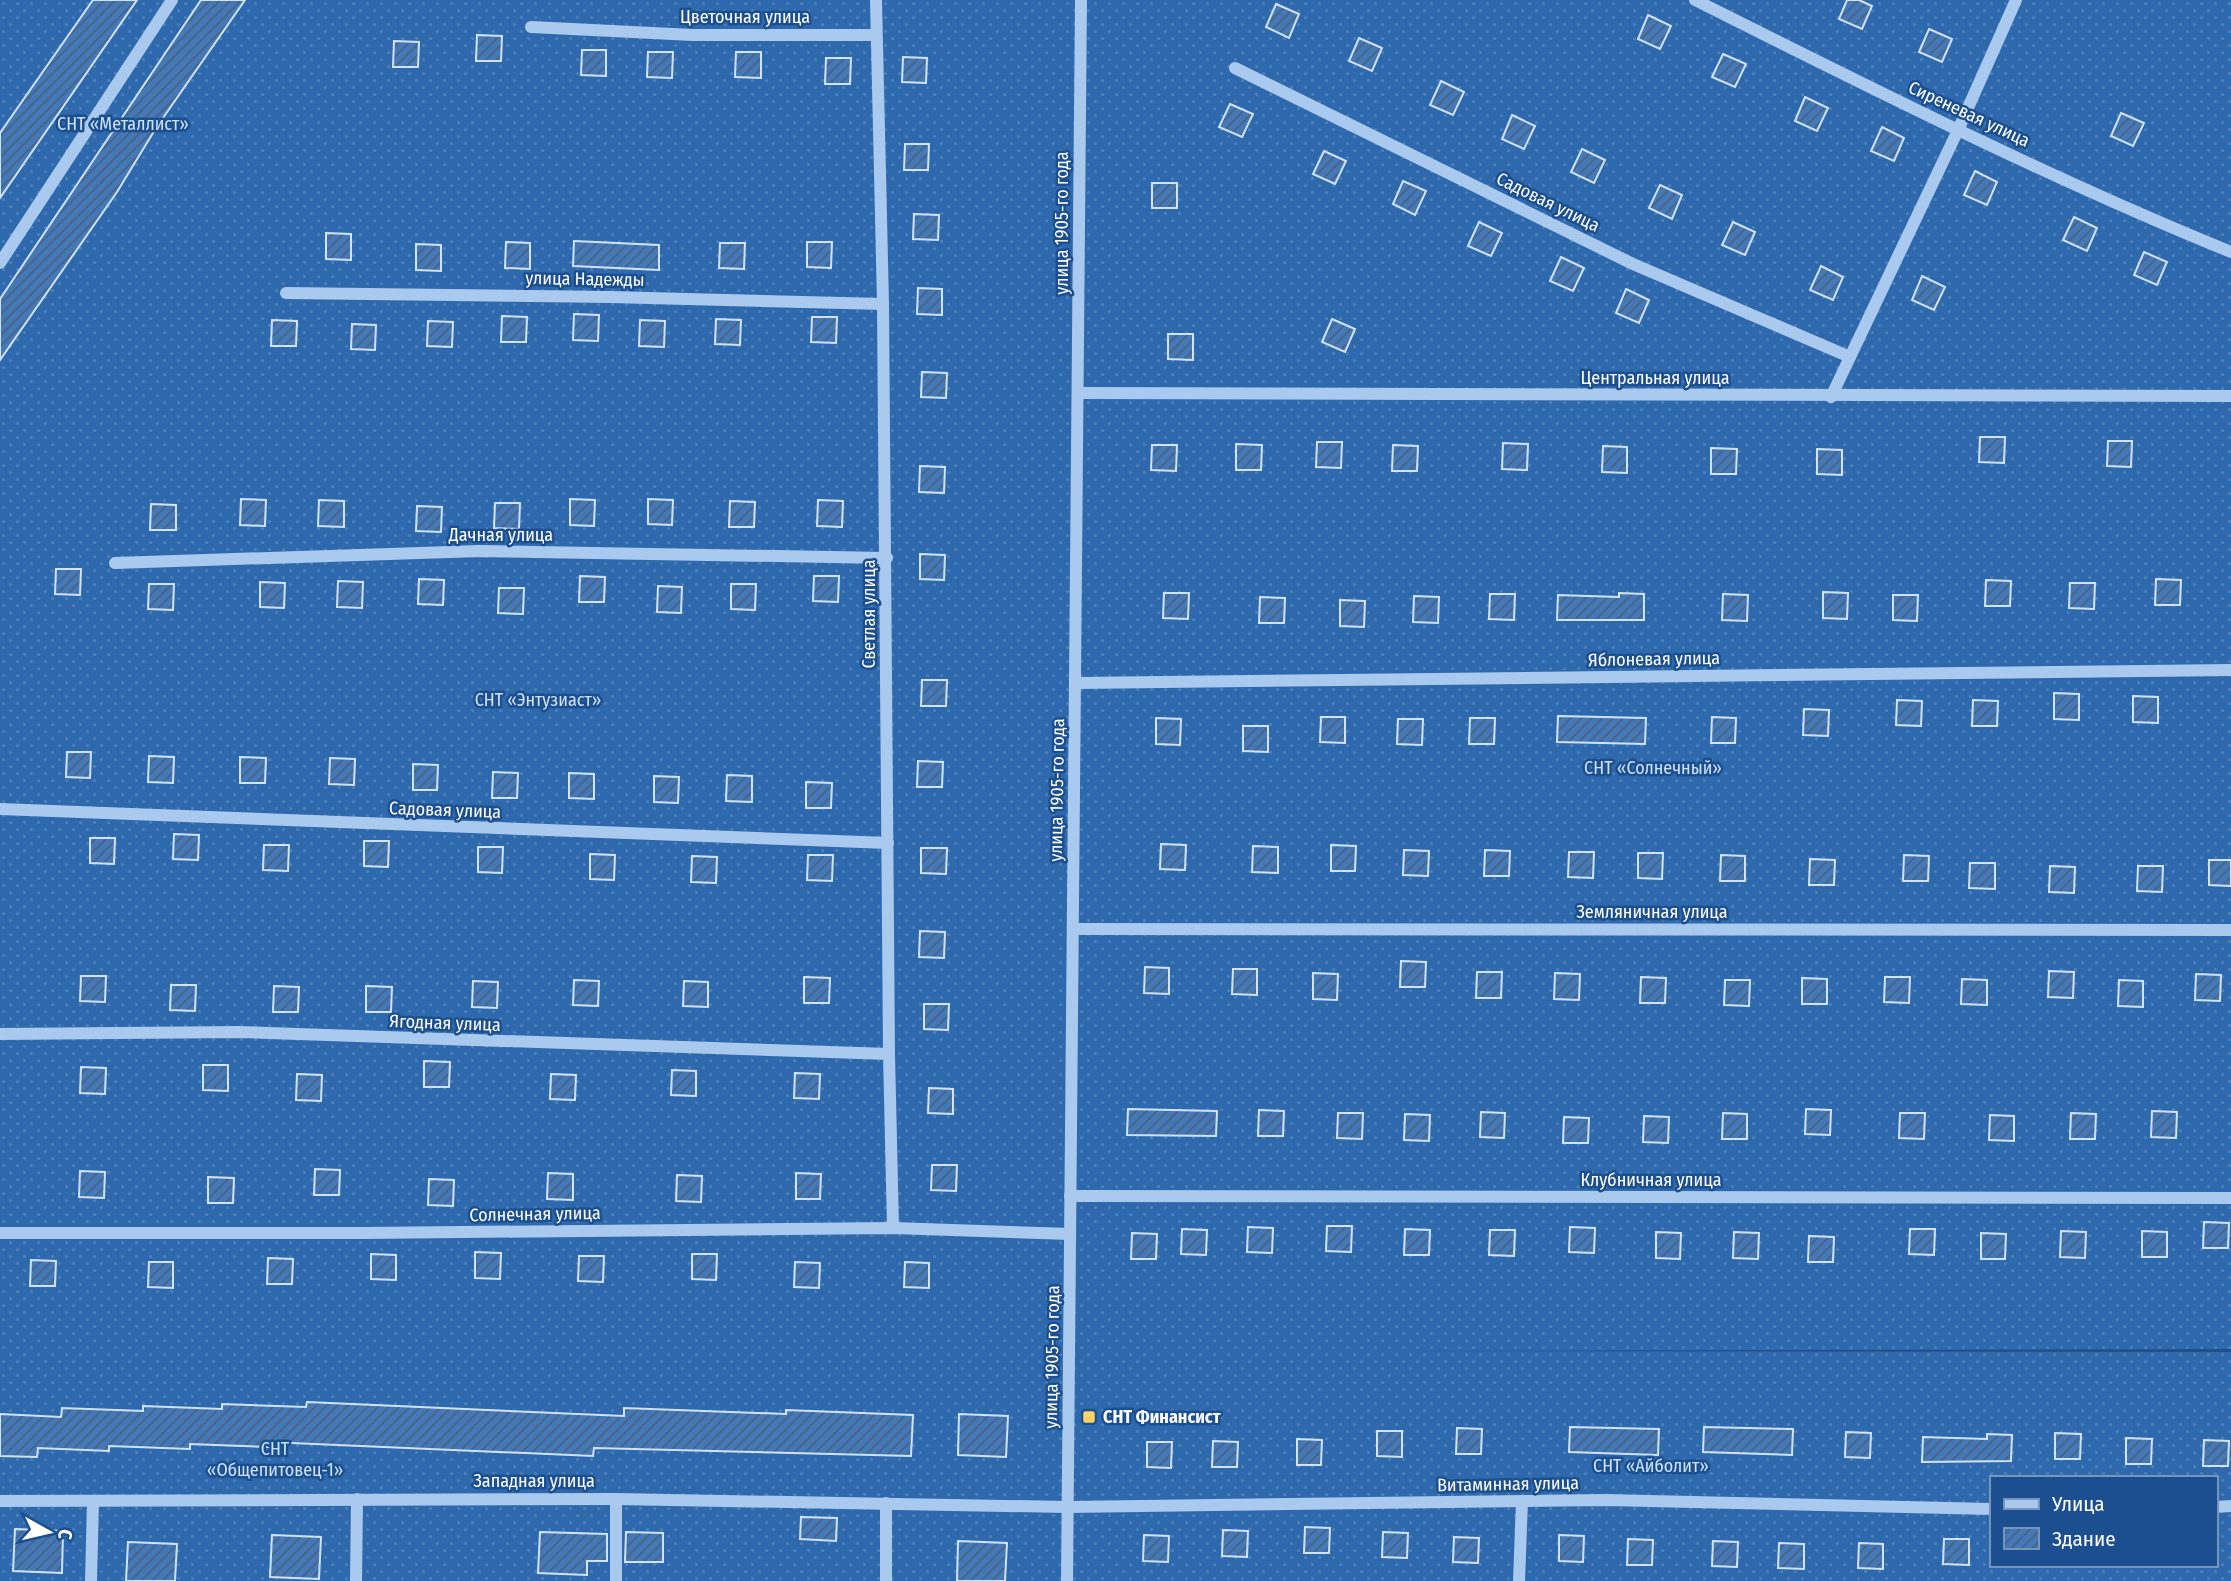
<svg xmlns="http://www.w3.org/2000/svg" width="2231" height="1581" viewBox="0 0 2231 1581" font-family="'Fira Sans Condensed',sans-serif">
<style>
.garden{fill:url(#garden-dots);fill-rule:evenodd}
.building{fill:url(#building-hatch);stroke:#cfe3fa;stroke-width:2}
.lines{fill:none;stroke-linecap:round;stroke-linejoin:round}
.minor{stroke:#a9c9ee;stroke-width:12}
.poi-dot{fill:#ffd166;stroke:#1b4f8f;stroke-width:2.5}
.labels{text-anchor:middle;stroke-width:5;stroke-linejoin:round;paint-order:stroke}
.street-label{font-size:18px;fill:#fff;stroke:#1b4f8f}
.park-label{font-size:18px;fill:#cfe3fa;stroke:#1b4f8f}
.poi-label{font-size:18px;font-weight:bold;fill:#fff;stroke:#1b4f8f;text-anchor:start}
</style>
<defs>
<pattern id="garden-dots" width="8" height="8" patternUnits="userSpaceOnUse" patternTransform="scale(1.75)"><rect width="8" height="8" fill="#2e69ad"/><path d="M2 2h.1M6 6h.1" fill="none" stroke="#4d80b9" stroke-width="1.8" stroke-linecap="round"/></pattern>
<pattern id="building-hatch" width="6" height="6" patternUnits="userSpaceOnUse" patternTransform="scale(1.75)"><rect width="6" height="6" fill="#4478b7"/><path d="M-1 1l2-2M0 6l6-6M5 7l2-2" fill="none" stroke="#486282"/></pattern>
</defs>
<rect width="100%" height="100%" fill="#1b4f8f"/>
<path class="garden" d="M0,0H2231V1349L1398,1351L2231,1352V1581H0ZM1991,1478H2215V1565H1991Z"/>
<g class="building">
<polygon points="93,0 137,0 0,198 0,133"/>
<polygon points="201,0 245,0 156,128 117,192 0,360 0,299"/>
<polygon points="1847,0 1859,0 1872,6 1862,29 1839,19"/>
<polygon points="1276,4 1299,14 1289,38 1266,27"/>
<polygon points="1648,15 1671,26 1660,49 1638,39"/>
<polygon points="1929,29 1952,39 1942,62 1919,52"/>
<polygon points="477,35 502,36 501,61 476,61"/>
<polygon points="1359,38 1382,48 1372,71 1349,61"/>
<polygon points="394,41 419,42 418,67 393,67"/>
<polygon points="582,50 606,50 606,76 581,75"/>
<polygon points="648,52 673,52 672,78 647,77"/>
<polygon points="736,52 761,52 761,78 735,77"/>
<polygon points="1723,54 1746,64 1735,87 1712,77"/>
<polygon points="903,57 927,58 926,83 902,82"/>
<polygon points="826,58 851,58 850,84 825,84"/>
<polygon points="1441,81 1464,92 1453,115 1430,105"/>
<polygon points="1805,97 1828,108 1817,131 1795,121"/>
<polygon points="1230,104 1253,114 1242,137 1219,127"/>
<polygon points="2121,113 2144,123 2133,146 2111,136"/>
<polygon points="1512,115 1535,126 1524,149 1502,139"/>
<polygon points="1882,127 1904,138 1894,161 1871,151"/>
<polygon points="905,144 929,144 928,170 904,170"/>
<polygon points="1582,149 1605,160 1594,183 1571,172"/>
<polygon points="1324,151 1346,161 1335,184 1313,174"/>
<polygon points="1975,171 1997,182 1987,205 1964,195"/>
<polygon points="1403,181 1426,191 1415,215 1393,204"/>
<rect x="1152" y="183" width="25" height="25"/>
<polygon points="1660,185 1682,195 1672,219 1649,208"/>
<polygon points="914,214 939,215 938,240 913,239"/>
<polygon points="2074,217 2097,228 2087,251 2063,240"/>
<polygon points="1479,222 1502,233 1491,256 1468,246"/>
<polygon points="1733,222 1755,232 1745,255 1722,245"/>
<polygon points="326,233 351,234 351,260 326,259"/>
<polygon points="574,241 659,245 659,270 573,266"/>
<polygon points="506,242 530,243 530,269 505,268"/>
<polygon points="807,242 832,242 831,268 807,267"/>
<polygon points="720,243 745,243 744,269 719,268"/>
<polygon points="416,244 441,245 441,271 416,270"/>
<polygon points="2144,252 2167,262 2157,285 2134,275"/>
<polygon points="1561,257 1584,268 1573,291 1550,281"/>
<polygon points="1821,266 1843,277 1833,300 1810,290"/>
<polygon points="1922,276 1945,287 1934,310 1912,300"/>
<polygon points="918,288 942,289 942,315 917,314"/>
<polygon points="1626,289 1649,300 1639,323 1616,313"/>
<polygon points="574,314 599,315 598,341 573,340"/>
<polygon points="502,316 527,317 526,342 501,342"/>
<polygon points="812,317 837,317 836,343 811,342"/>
<polygon points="716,319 741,320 740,345 715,344"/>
<polygon points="1332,319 1355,329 1345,352 1322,342"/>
<polygon points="272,320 297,321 296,346 271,346"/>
<polygon points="640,320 665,321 664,347 639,346"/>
<polygon points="428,321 453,322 452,347 427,346"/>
<polygon points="352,324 376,325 375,350 351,349"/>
<polygon points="1168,334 1193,334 1193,360 1168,359"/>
<polygon points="922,372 947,373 946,398 921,397"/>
<polygon points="1980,437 2005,437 2004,463 1979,462"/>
<polygon points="2108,441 2132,441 2131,467 2107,466"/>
<polygon points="1317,442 1342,442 1341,468 1316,467"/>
<polygon points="1503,443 1528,444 1527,470 1502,469"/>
<polygon points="1236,444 1262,445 1261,470 1236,470"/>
<polygon points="1152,445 1177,445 1176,471 1151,470"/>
<polygon points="1393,445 1418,446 1417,471 1392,471"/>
<polygon points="1603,446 1627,447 1627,473 1602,472"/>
<polygon points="1711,448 1737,449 1736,474 1711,474"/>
<polygon points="1817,449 1842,450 1842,475 1817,474"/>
<polygon points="920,466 945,467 944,493 919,492"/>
<polygon points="241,499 266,500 265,526 240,525"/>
<polygon points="570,499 595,500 594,526 570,525"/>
<polygon points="648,499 673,500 672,525 648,524"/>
<polygon points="319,500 344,501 344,527 318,526"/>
<polygon points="818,500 843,501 842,527 817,526"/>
<polygon points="730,501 755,502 754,527 729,527"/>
<polygon points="495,503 520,503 519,529 494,528"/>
<polygon points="151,504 176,505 176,530 150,530"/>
<polygon points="417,506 442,507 441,532 416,531"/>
<polygon points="920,554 945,555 944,580 920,579"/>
<polygon points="56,569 81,569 80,595 55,594"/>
<polygon points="580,576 605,577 604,602 579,602"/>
<polygon points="814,576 839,576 838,602 813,601"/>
<polygon points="419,579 444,580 443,605 418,604"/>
<polygon points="2156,579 2181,580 2180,605 2155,605"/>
<polygon points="1986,580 2011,581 2010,606 1985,606"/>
<polygon points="338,581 363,582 362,608 337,607"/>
<polygon points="260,582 285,583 284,608 260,607"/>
<polygon points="2070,583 2095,583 2094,609 2069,608"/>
<polygon points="149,584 174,584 173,610 148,609"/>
<polygon points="731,584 756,584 755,610 731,609"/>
<polygon points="658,586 682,587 681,613 657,612"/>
<polygon points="499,588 524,588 523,614 498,613"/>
<polygon points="1823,592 1848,593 1847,619 1823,618"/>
<polygon points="1164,593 1189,593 1188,619 1163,618"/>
<polygon points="1619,593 1644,594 1644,620 1557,620 1558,595 1619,597"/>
<polygon points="1490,594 1515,594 1514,620 1489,619"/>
<polygon points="1723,594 1748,595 1747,621 1722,620"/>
<polygon points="1893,595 1918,595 1917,621 1893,620"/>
<polygon points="1414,596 1439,597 1438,623 1413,622"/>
<polygon points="1260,597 1285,598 1284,623 1259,623"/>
<polygon points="1340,600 1365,601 1364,627 1340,626"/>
<polygon points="922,680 947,680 946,706 921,706"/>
<polygon points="2054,693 2079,694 2079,720 2054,719"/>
<polygon points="2133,696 2158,697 2158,723 2133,722"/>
<polygon points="1897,700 1922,701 1921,726 1896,725"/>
<polygon points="1973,700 1998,701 1997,726 1972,726"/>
<polygon points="1804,709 1829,710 1828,736 1803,735"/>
<polygon points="1558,716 1646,718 1645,744 1557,742"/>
<polygon points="1321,717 1345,717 1345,743 1320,742"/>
<polygon points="1712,717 1736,718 1735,743 1711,743"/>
<polygon points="1156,718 1181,719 1180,745 1156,744"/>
<polygon points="1470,718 1495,718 1494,744 1469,744"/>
<polygon points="1398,719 1423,719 1422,745 1397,744"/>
<polygon points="1243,726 1268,726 1268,752 1243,751"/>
<polygon points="67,752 91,752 90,778 66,777"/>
<polygon points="149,756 174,757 173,783 148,782"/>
<polygon points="240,757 266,758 265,783 240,783"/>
<polygon points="330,758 355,759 354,785 329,784"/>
<polygon points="918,761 943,762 942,787 917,787"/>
<polygon points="413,764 438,765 437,790 413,790"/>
<polygon points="493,772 518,773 517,798 492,798"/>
<polygon points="569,773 594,774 594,799 569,798"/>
<polygon points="727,775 752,776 752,802 726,801"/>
<polygon points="654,776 679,777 678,803 654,802"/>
<polygon points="806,782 832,783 831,808 806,808"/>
<polygon points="174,834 199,835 198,860 173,859"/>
<polygon points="90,838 115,838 114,864 90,863"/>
<polygon points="364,841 389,841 388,867 364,866"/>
<polygon points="1161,844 1186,845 1185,870 1160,869"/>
<polygon points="264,845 289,845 288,871 263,870"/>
<polygon points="1331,845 1356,846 1355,871 1331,871"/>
<polygon points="1253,846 1278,847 1278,873 1252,872"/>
<polygon points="478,847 503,847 502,873 478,872"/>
<polygon points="921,848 947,848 946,874 921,873"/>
<polygon points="1404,850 1429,851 1428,876 1403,875"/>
<polygon points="1485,850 1510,851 1509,876 1484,876"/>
<polygon points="1569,852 1594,852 1593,878 1568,877"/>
<polygon points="1638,853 1663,853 1662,879 1638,878"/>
<polygon points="590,854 615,855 614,880 590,879"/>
<polygon points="808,855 833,855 832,881 807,880"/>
<polygon points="1721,855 1745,856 1745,881 1720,881"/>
<polygon points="1904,855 1929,856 1928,881 1903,881"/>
<polygon points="692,856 717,857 716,883 691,882"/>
<polygon points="1810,859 1835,860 1834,885 1809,885"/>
<polygon points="2209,860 2231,860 2231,886 2209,885"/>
<polygon points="1970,863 1995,863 1995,889 1969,888"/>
<polygon points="2050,866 2075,867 2074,893 2049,892"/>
<polygon points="2138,866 2163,866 2162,892 2137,891"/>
<polygon points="920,931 945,932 944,958 919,957"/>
<polygon points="1401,961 1426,962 1425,987 1400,987"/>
<polygon points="1145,967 1169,968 1169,994 1144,993"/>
<polygon points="1233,969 1257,969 1257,995 1232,994"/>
<polygon points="2049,971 2074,972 2073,998 2048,997"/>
<polygon points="1477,972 1502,972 1501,998 1476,998"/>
<polygon points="1313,973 1338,974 1337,1000 1313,999"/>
<polygon points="1555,973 1580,974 1579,1000 1554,999"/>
<polygon points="2196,974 2221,975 2220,1001 2195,1000"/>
<polygon points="81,976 106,976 105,1002 80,1001"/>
<polygon points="804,977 830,978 829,1003 804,1003"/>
<polygon points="1641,977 1666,978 1665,1003 1640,1003"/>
<polygon points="1885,977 1910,977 1909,1003 1884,1002"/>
<polygon points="1802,978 1827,979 1827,1004 1802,1004"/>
<polygon points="1962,979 1987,980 1987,1005 1961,1004"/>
<polygon points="574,980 599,981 598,1006 573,1005"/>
<polygon points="1725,980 1750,980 1749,1006 1724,1005"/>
<polygon points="2119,980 2143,981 2143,1007 2118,1006"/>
<polygon points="473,981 498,982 497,1008 472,1007"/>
<polygon points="684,981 708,982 708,1007 683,1006"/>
<polygon points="171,985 196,985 195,1011 170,1010"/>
<polygon points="274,986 299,987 298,1012 273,1012"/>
<polygon points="366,986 392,987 391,1012 366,1012"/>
<polygon points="924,1004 949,1004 948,1030 924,1029"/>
<polygon points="424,1061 450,1062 449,1087 424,1087"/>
<polygon points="203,1065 228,1065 228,1091 203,1090"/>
<polygon points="81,1067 106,1068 105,1094 80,1093"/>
<polygon points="672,1070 696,1071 696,1096 671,1095"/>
<polygon points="795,1073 820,1074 819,1099 794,1098"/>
<polygon points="297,1074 322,1075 321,1101 296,1100"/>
<polygon points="551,1074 576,1075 575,1100 550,1099"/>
<polygon points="929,1088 953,1089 953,1114 928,1113"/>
<polygon points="1128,1109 1217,1111 1216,1136 1127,1135"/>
<polygon points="1806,1109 1831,1110 1830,1135 1805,1134"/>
<polygon points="1259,1110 1284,1111 1283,1136 1258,1136"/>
<polygon points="2152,1111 2177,1112 2176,1138 2151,1137"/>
<polygon points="1481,1112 1505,1113 1504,1138 1480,1137"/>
<polygon points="1338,1113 1363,1113 1362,1139 1337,1138"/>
<polygon points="1723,1113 1747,1114 1747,1139 1722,1139"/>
<polygon points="1900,1113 1925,1113 1924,1139 1899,1138"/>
<polygon points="2071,1113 2096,1114 2095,1139 2070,1139"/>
<polygon points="1405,1114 1430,1115 1429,1141 1404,1140"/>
<polygon points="1990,1115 2014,1116 2014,1141 1989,1140"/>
<polygon points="1644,1116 1669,1117 1668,1143 1643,1142"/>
<polygon points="1564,1117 1589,1118 1588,1143 1563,1143"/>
<polygon points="932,1165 957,1165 956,1191 931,1190"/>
<polygon points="315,1169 340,1170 339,1195 314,1195"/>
<polygon points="80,1171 105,1172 104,1198 79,1197"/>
<polygon points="548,1173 573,1174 573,1200 547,1199"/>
<polygon points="796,1173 821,1174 820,1199 796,1199"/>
<polygon points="677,1175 702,1176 701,1202 676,1201"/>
<polygon points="208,1177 234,1178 233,1203 208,1203"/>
<polygon points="429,1179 454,1180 453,1206 428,1205"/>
<polygon points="2204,1222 2229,1223 2228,1248 2203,1248"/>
<polygon points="1327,1226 1352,1226 1351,1252 1326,1251"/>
<polygon points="1248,1227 1273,1228 1272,1253 1247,1252"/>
<polygon points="1570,1227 1595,1228 1594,1253 1569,1252"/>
<polygon points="1182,1229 1207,1230 1206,1255 1181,1254"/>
<polygon points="1405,1229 1430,1230 1429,1255 1404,1255"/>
<polygon points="1910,1229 1935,1229 1934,1255 1909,1254"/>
<polygon points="1490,1230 1515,1230 1514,1256 1489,1255"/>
<polygon points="2061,1231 2086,1232 2085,1258 2060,1257"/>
<polygon points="2142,1231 2167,1232 2167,1257 2142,1257"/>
<polygon points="1656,1232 1681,1233 1680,1259 1656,1258"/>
<polygon points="1734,1232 1759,1233 1758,1259 1733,1258"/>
<polygon points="1132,1233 1157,1234 1156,1259 1131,1259"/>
<polygon points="1981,1233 2006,1234 2005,1259 1981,1259"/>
<polygon points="1809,1236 1834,1237 1833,1262 1808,1262"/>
<polygon points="475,1252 501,1253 500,1279 475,1278"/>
<polygon points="371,1254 396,1255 396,1280 371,1279"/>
<polygon points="692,1254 717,1254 716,1280 692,1279"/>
<polygon points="579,1256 604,1256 603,1282 578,1281"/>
<polygon points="268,1258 293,1259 292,1284 267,1284"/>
<polygon points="31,1260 56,1261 55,1286 30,1286"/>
<polygon points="149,1262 173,1262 173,1288 148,1287"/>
<polygon points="795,1262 820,1263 819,1288 794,1287"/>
<polygon points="905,1262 929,1263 929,1288 904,1287"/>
<polygon points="307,1402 624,1416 624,1408 786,1414 786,1410 913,1415 911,1456 594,1448 593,1456 269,1442 269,1447 190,1444 190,1449 109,1446 109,1451 38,1448 37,1457 0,1456 0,1414 61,1417 62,1408 143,1411 143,1406 222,1409 222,1404 306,1407"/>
<polygon points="959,1414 1008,1416 1006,1457 958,1455"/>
<polygon points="1570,1427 1659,1429 1658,1455 1569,1452"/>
<polygon points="1704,1427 1793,1429 1792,1455 1703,1452"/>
<polygon points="1457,1428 1482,1429 1481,1454 1456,1454"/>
<polygon points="1377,1431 1402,1431 1402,1457 1377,1456"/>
<polygon points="1846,1432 1871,1433 1870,1458 1845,1457"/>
<polygon points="2055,1433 2081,1434 2080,1459 2055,1459"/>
<polygon points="1987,1434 2012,1435 2011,1461 1922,1462 1923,1437 1987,1439"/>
<polygon points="2126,1438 2152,1439 2151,1464 2126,1464"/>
<polygon points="1297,1439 1322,1440 1321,1465 1297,1465"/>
<polygon points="2204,1440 2229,1441 2228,1466 2203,1466"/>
<polygon points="1213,1441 1238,1442 1237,1467 1212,1467"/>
<polygon points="1147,1442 1172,1442 1171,1468 1147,1467"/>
<polygon points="801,1517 837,1518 836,1541 800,1539"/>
<polygon points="1305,1527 1330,1528 1329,1553 1304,1553"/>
<polygon points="15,1529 63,1531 62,1573 13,1571"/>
<polygon points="1223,1530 1248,1531 1247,1557 1222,1556"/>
<polygon points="540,1532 607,1534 607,1561 587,1561 587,1575 538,1573"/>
<polygon points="626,1532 663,1533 663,1562 625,1562"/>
<polygon points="1383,1532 1408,1533 1407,1558 1382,1557"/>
<polygon points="272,1535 321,1537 319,1579 270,1577"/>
<polygon points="1144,1535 1169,1536 1168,1562 1143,1561"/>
<polygon points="1559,1535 1584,1536 1583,1562 1559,1561"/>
<polygon points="1454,1537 1479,1538 1478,1563 1453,1562"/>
<polygon points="1628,1539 1653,1540 1652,1565 1627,1565"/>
<polygon points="1944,1539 1969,1539 1969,1565 1943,1564"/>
<polygon points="958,1541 1007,1543 1005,1581 957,1581"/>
<polygon points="1713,1541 1738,1542 1737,1567 1712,1566"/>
<polygon points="128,1542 177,1544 175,1581 126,1581"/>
<polygon points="1779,1543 1804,1544 1804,1569 1778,1568"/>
<polygon points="1859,1543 1883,1544 1883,1569 1858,1568"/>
</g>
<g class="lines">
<g class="minor">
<polyline points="876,0 883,304 889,1054 893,1228"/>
<path d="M1695,0C1871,88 2049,178 2231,252"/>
<polyline points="531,27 693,35 876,35"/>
<polyline points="1235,68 1633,264 1850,357"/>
<polyline points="0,263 172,0"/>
<polyline points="286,293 610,297 883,304"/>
<polyline points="1078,393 2231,396"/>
<polyline points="1831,397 1959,128 2016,0"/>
<polyline points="115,563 480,551 887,558"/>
<polyline points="1077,683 2231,670"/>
<polyline points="0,809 888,843"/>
<polyline points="1073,929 2231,930"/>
<polyline points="0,1034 239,1032 889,1054"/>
<polyline points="1070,1196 2231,1198"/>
<polyline points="0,1233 364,1233 893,1228 1070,1234"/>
<polyline points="0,1501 616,1499 1067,1507 1606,1500 1991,1509"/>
<polyline points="2215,1507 2231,1506"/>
<polyline points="91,1581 93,1501"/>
<polyline points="356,1581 357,1499"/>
<polyline points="616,1581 616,1499"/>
<polyline points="886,1581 886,1503"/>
<polyline points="1067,1581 1081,0"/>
<polyline points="1519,1581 1522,1501"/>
</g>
</g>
<rect class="poi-dot" x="1082" y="1410" width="14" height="14" rx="3.5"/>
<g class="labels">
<g class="street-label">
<text x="745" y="23">Цветочная улица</text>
<text transform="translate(1969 114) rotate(25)" y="6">Сиреневая улица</text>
<text transform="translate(1548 202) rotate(26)" y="6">Садовая улица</text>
<text transform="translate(1062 223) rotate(-90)" y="6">улица 1905-го года</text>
<text transform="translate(585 279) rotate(1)" y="6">улица Надежды</text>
<text x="1655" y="384">Центральная улица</text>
<text x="501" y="541">Дачная улица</text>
<text transform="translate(869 614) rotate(-90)" y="6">Светлая улица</text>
<text transform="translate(1654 659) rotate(-1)" y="6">Яблоневая улица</text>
<text transform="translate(1057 790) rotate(-89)" y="6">улица 1905-го года</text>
<text transform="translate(445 810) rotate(2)" y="6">Садовая улица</text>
<text x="1652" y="918">Земляничная улица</text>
<text transform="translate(445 1023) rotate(2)" y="6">Ягодная улица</text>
<text x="1651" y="1186">Клубничная улица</text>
<text transform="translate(535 1214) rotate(-1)" y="6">Солнечная улица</text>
<text transform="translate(1052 1357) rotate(-89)" y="6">улица 1905-го года</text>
<text x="534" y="1487">Западная улица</text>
<text transform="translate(1508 1484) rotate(-1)" y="6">Витаминная улица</text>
</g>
<g class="park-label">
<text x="123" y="130">СНТ «Металлист»</text>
<text x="538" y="706">СНТ «Энтузиаст»</text>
<text x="1653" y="774">СНТ «Солнечный»</text>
<text x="275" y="1455">СНТ<tspan x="275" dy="21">«Общепитовец-1»</tspan></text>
<text x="1651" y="1472">СНТ «Айболит»</text>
</g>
<g class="poi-label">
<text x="1103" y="1423">СНТ Финансист</text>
</g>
</g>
<rect x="1990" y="1476" width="228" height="91" fill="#1b4f8f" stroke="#7695bc" stroke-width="2"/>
<rect x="2004" y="1499" width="35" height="10" fill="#a9c9ee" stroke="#7695bc" stroke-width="2"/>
<text x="2052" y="1511" font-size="21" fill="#ffffff">Улица</text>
<rect x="2004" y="1528" width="35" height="21" fill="url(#building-hatch)" stroke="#7695bc" stroke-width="2"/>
<text x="2052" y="1546" font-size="21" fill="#ffffff">Здание</text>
<g transform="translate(49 1532) rotate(98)" stroke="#1b4f8f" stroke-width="5" paint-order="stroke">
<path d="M0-5L12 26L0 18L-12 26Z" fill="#ffffff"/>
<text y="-10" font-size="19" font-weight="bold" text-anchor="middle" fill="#ffffff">С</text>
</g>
</svg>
